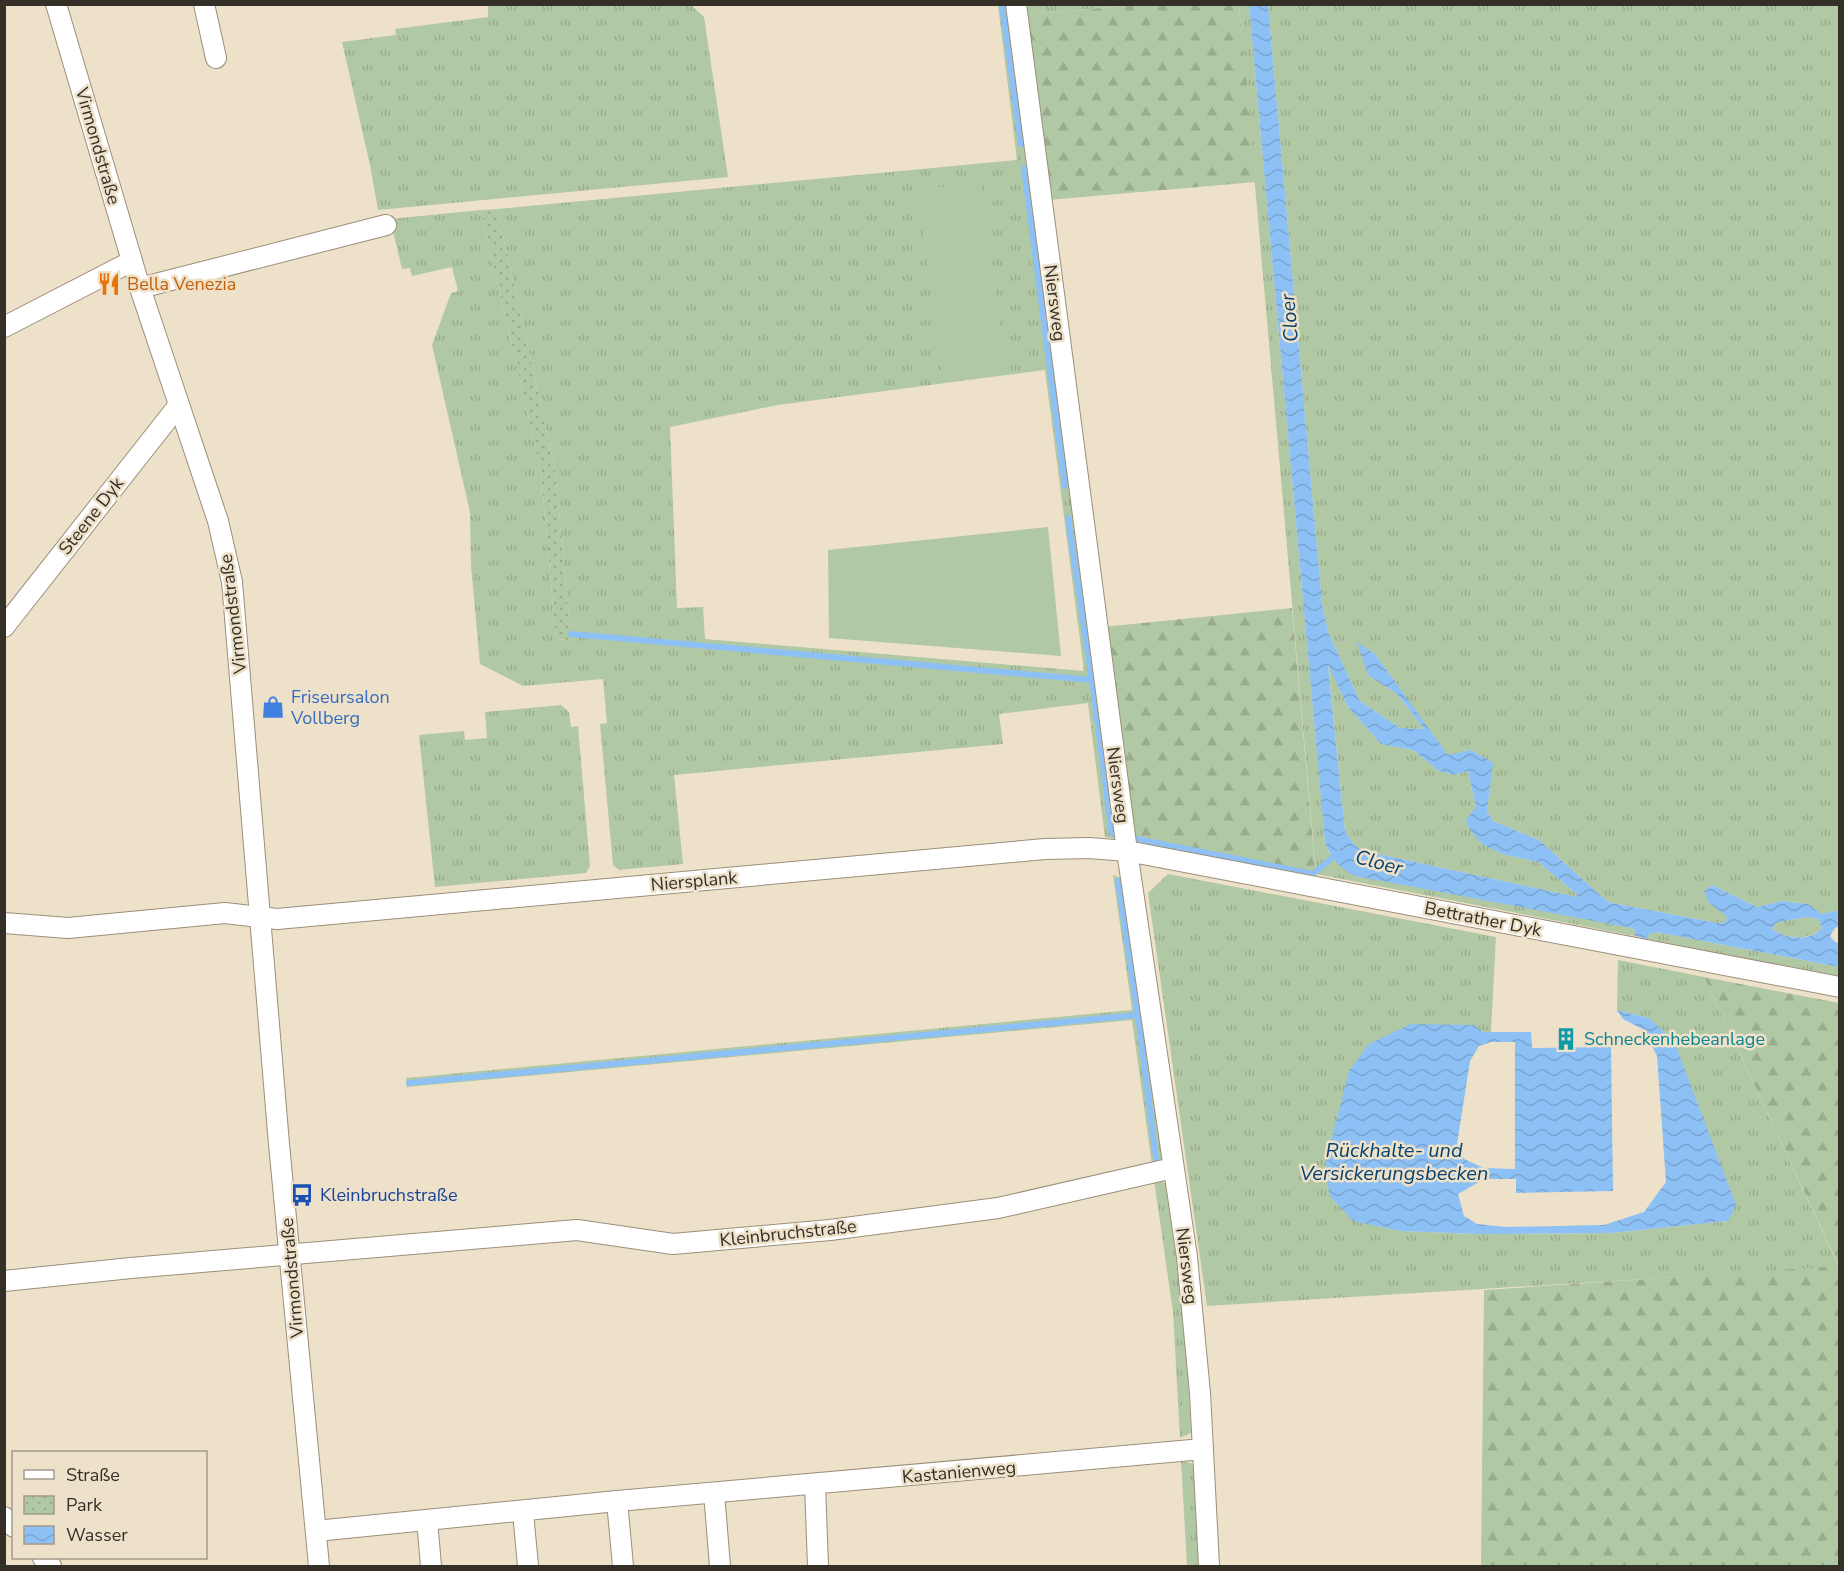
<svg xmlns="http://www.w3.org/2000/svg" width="1844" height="1571" viewBox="0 0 1844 1571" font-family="'Nunito Sans',sans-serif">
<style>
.grass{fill:url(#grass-tufts);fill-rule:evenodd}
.forest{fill:url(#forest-firs)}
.park{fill:url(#park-dots)}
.pitch{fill:#b1c8a4}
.water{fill:url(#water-waves);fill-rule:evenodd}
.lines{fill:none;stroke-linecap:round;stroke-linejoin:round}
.stream{stroke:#8dc0f4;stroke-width:6}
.street-casing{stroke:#9b8f7a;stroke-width:22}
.street{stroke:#fff;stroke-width:20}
.labels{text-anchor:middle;stroke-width:5;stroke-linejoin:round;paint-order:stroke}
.street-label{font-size:18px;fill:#342f27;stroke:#eee1ca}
.food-label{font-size:18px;fill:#c56008;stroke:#eee1ca;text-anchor:start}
.shop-label{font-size:18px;fill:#366cbe;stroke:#eee1ca;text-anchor:start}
.culture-label{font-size:18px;fill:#0d838f;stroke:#eee1ca;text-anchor:start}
.transit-label{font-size:18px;fill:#164399;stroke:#eee1ca;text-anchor:start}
.water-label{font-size:20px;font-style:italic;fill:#064170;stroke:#eee1ca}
</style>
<defs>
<pattern id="grass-tufts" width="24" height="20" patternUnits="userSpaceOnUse" patternTransform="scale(1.5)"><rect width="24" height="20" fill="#b1c8a4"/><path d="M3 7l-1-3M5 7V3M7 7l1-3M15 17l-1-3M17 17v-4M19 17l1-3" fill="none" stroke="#99ac8d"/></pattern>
<pattern id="forest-firs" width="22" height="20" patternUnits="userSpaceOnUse" patternTransform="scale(1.5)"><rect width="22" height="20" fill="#b1c8a4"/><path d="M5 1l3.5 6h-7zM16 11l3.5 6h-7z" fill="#99ac8d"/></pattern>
<pattern id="park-dots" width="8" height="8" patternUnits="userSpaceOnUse" patternTransform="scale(1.5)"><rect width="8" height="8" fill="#b1c8a4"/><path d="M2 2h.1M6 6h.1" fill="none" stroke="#99ac8d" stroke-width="1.8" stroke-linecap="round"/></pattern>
<pattern id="water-waves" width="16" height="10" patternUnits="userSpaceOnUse" patternTransform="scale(1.5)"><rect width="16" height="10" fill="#8dc0f4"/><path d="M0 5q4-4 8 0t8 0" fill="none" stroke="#7aa5d1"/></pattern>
</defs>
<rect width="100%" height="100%" fill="#eee1ca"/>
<g class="grass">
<polygon points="1023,4 1134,5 1024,15"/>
<polygon points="488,5 691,5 704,17 728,177 378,210 370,165 342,42 396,35 395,29 488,17"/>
<path d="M998,5H1009L1118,839L1105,837L1088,703L999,714L1003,744L674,775L683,864L619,870L613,865L600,724L607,723L603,679L523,686L480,664L471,565L470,512L432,345L451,293L458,291L452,267L412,276L410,268L402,269L390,219L481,210L541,472L556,639L571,640L555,469L497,209L1017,160ZM1045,370L1084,671L705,639L703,607L677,608L670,427L778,405Z"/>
<polygon points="1239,5 1249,5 1325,841 1329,853 1632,928 1635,931 1635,936 1316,874"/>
<polygon points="1268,5 1839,5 1839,910 1822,914 1808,904 1782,901 1757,907 1712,885 1704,891 1708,902 1727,917 1726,922 1717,923 1608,902 1539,840 1493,821 1487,811 1492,763 1471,750 1448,756 1375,654 1358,643 1369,675 1397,694 1424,729 1400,728 1360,701 1328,632 1322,603"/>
<polygon points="1328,662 1348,707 1381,744 1413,750 1439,771 1454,775 1468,771 1476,807 1502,854 1538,862 1578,895 1577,897 1364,851 1354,845 1345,831"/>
<polygon points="561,705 569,712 571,727 578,726 590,866 586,873 435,887 419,735 464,731 465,740 487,738 485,712"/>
<polygon points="1168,874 1496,937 1491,1032 1483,1032 1474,1025 1400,1231 1476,1234 1612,1233 1728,1221 1649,1018 1617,1010 1618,960 1704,977 1839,1267 1207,1306 1148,893"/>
<polygon points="1113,875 1123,879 1163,1162 1152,1165 1132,1020 407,1087 406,1078 1132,1010"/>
<path d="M1806,917L1818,919L1822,928C1811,941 1785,939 1772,929L1776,923Z"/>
<polygon points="1656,932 1839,967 1839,976 1648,939 1649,934"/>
<polygon points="1154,1180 1166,1183 1185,1312 1191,1433 1180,1438 1173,1312"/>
<polygon points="1181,1460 1193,1464 1199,1566 1187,1566"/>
</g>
<g class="forest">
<polygon points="1134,5 1239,5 1256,182 1048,200 1024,15"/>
<polygon points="1292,608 1316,878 1131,842 1103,627"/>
<polygon points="1704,977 1839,1003 1839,1566 1481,1566 1484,1290 1839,1266"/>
</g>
<polygon class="park" points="497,209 555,469 571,640 556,639 541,472 481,210"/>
<g class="pitch">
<polygon points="980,182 1005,369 942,378 917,190"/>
<polygon points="1048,527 1061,656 829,638 828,550"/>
</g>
<g class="water">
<path d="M1249,5H1268L1322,603L1328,632L1360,701L1400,728L1424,729L1397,694L1368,675L1357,642L1375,654L1448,755L1471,750L1493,763L1487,811L1493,821L1539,840L1608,902L1717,923L1725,922L1727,917L1708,902L1704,891L1712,885L1757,907L1782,901L1808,904L1822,914L1839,910V926L1835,928L1830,936L1835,942L1839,943V967L1656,932L1649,934L1648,939L1635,936V931L1632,928L1355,876C1340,869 1330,857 1325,842ZM1328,665L1348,707L1381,744L1413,750L1439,771L1454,775L1468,771L1476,807L1466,820L1469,829L1482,844L1502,854L1538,862L1578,895L1577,897L1364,851L1354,845L1345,831ZM1806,917L1818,919L1822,928C1811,942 1785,939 1772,929L1776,923Z"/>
<path d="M1617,1010L1649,1018L1674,1041L1736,1205L1728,1221L1612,1233L1476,1234L1400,1231L1353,1221L1329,1195L1326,1161L1349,1071L1369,1044L1411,1024L1474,1025L1483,1032H1531L1532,1048L1611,1047L1613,1191L1516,1193V1179H1484L1458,1194L1464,1216L1477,1224L1506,1227L1604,1225L1644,1212L1666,1182L1657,1056L1644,1030L1623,1019ZM1491,1042H1515V1169L1484,1168L1464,1159L1457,1144L1470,1061L1479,1046Z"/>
</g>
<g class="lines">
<g class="stream">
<polyline points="1002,4 1021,144"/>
<polyline points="1024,168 1065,486"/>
<polyline points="1068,518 1092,680 1112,834"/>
<polyline points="571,634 1092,680"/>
<polyline points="1136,839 1313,874 1338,853"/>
<polyline points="1138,1015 1156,1158"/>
<polyline points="409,1083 1138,1015 1118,881"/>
</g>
<g class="street-casing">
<g id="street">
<polyline points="56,4 140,288 218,521 232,582 279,1144 319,1566"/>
<polyline points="204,4 216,58"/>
<polyline points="1016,4 1127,851 1187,1257 1200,1393 1209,1566"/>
<polyline points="140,288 386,225"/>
<polyline points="4,327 132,261"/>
<polyline points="4,627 178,406"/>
<polyline points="4,923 68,928 225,913 277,919 1045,849 1089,848 1127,851 1840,987"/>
<polyline points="4,1281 131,1268 577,1230 673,1244 830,1230 998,1208 1173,1168"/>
<polyline points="815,1484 818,1566"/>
<polyline points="714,1493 720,1566"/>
<polyline points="617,1501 623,1566"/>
<polyline points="523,1512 528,1566"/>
<polyline points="4,1517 14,1527"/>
<polyline points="427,1520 431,1566"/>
<polyline points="316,1531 617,1501 1203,1449"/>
<polyline points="43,1558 51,1566"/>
</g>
</g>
<use href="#street" class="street"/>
</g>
<defs>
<g id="restaurant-bare" transform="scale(1.8)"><path d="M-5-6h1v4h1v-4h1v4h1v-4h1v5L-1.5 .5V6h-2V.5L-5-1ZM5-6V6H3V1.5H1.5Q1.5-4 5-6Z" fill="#e8710a" stroke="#eee1ca" stroke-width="2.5" paint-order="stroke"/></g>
<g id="shop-bare" transform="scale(1.8)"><path d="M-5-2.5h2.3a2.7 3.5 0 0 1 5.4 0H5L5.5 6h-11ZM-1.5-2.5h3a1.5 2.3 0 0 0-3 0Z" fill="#3f7fe0" stroke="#eee1ca" stroke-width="2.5" paint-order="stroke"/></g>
<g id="building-bare" transform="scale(1.8)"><path d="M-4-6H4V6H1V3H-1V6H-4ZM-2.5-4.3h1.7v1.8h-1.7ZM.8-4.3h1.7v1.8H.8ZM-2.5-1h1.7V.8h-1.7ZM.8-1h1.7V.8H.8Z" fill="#0f9aa8" stroke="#eee1ca" stroke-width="2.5" paint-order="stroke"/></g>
<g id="bus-bare" transform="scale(1.8)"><path d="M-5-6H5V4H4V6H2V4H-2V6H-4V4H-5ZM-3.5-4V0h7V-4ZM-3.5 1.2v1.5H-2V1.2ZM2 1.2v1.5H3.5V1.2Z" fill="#1a4fb4" stroke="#eee1ca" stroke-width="2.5" paint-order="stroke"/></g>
</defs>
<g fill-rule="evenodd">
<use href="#restaurant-bare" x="109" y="284"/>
<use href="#shop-bare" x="273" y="707"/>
<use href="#building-bare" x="1566" y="1039"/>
<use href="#bus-bare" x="302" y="1195"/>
</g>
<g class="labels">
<g class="street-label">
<text transform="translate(98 146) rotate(74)" y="6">Virmondstraße</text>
<text transform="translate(1055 303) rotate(83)" y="6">Niersweg</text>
<text transform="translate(91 516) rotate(-52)" y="6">Steene Dyk</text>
<text transform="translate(233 614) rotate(-97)" y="6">Virmondstraße</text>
<text transform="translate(1118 785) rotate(82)" y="6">Niersweg</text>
<text transform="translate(694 881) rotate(-5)" y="6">Niersplank</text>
<text transform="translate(1483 919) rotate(11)" y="6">Bettrather Dyk</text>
<text transform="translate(788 1233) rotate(-6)" y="6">Kleinbruchstraße</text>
<text transform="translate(1187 1266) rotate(83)" y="6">Niersweg</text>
<text transform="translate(292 1278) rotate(-95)" y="6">Virmondstraße</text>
<text transform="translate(959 1472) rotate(-5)" y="6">Kastanienweg</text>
</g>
<g class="food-label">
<text x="127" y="290">Bella Venezia</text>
</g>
<g class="shop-label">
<text x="291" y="703">Friseursalon<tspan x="291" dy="21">Vollberg</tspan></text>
</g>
<g class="culture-label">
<text x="1584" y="1045">Schneckenhebeanlage</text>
</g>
<g class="transit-label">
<text x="320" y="1201">Kleinbruchstraße</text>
</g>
<g class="water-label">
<text transform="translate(1289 318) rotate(-95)" y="7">Cloer</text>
<text transform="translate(1379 862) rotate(15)" y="7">Cloer</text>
<text x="1394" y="1157">Rückhalte- und<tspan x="1394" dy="23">Versickerungsbecken</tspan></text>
</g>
</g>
<rect width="1844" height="1571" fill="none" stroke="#342f27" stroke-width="12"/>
<rect x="12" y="1451" width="195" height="108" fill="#eee1ca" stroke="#a49a89" stroke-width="1.5"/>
<rect x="24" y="1470" width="30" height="9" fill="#ffffff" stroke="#a49a89" stroke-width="1.5"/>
<text x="66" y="1481" font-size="18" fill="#342f27">Straße</text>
<rect x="24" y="1496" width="30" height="18" fill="url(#park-dots)" stroke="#a49a89" stroke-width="1.5"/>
<text x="66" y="1511" font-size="18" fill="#342f27">Park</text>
<rect x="24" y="1526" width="30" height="18" fill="url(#water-waves)" stroke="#a49a89" stroke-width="1.5"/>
<text x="66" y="1541" font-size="18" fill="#342f27">Wasser</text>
</svg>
